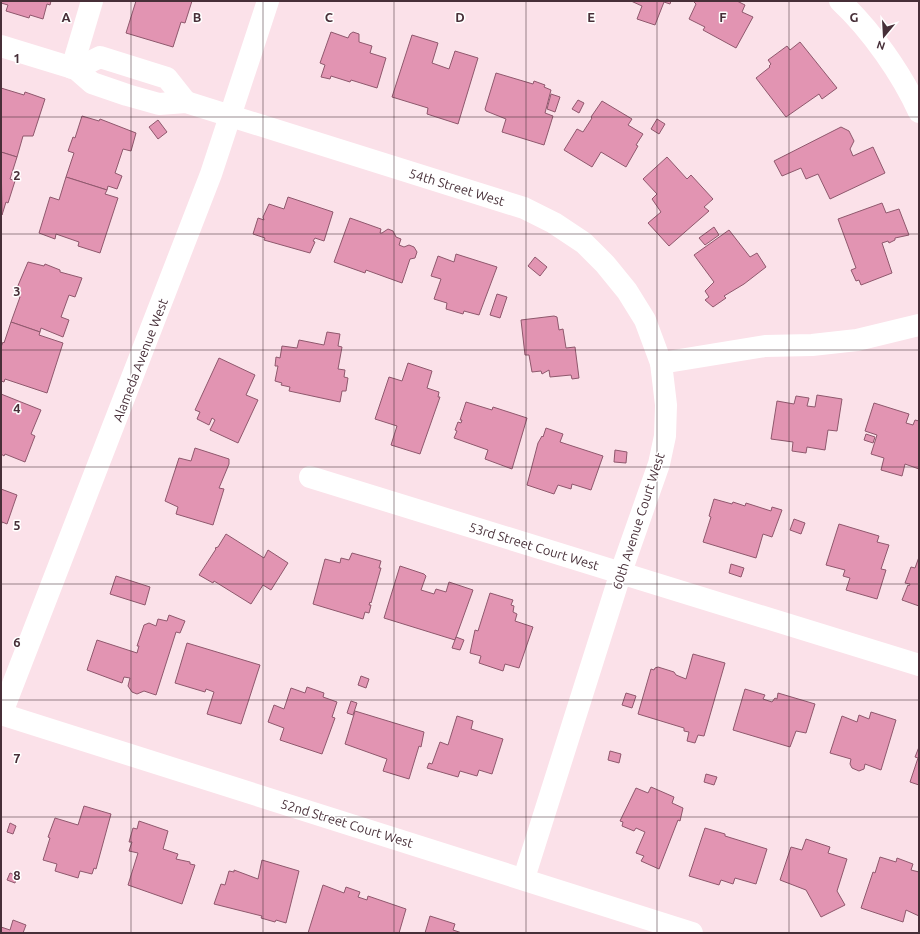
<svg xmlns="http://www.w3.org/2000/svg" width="920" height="934" viewBox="0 0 920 934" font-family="Ubuntu,sans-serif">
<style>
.building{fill:#e294b2;stroke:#8f586d}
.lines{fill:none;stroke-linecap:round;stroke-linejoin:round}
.minor{stroke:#fff;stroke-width:22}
.grid{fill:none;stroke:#472f38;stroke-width:1;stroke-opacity:0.55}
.labels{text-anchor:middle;stroke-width:3;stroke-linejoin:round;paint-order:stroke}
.street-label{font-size:13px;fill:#472f38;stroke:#fff}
.grid-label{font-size:13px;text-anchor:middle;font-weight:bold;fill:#472f38;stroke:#fff;stroke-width:3;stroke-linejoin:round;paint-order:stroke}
</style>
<rect width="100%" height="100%" fill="#fbe1e9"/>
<g class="building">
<polygon points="1,1 51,1 50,5 47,4 43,19 30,15 29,18 6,11 8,5 1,3"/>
<polygon points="136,1 192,1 185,23 181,22 173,47 126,33"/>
<polygon points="631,1 671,1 670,4 664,2 655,25 637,19 642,6"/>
<polygon points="737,1 745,5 742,12 753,17 736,48 703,30 705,27 689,19 696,4 693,1"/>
<polygon points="331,32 348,38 350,34 353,32 359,34 359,42 372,46 370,53 386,58 377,88 351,80 350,82 331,76 330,79 321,77 325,65 320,63"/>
<polygon points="412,35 438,43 432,63 449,69 455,51 478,58 458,124 427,114 428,108 392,97"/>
<polygon points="800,42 837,88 822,99 819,94 786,117 756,78 770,67 769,66 771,64 768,60 787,46 790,50"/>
<polygon points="496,73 533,84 534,81 545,85 544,87 551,90 545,113 553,116 544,145 502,132 506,119 486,111 485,109"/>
<polygon points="1,88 24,95 25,92 45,99 33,136 23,136 17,157 1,152"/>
<polygon points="551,94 560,97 555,112 547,109"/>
<polygon points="578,100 584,103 579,113 572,109"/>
<polygon points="602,101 632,119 628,125 643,134 636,145 638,146 626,167 601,152 592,167 564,150 577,129 583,132 592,118 591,117"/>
<polygon points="82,116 99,121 100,119 136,133 131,151 123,149 115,173 122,176 117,189 108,186 107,190 66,177 74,153 68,151 73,137 75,138"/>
<polygon points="657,119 665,124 659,134 651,129"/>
<polygon points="158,120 167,132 158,139 149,127"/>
<polygon points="841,127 849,131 854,141 850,149 853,156 873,147 885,173 830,199 818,174 806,179 801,168 782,176 774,161"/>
<polygon points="1,152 17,157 10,179 15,181 8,203 6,202 2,215"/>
<polygon points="667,157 687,179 691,175 713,199 704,207 709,211 669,246 648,223 661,212 652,199 657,194 643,179"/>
<polygon points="66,177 107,190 105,194 118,198 100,253 78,246 79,242 56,234 55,239 39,233 50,197 59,200"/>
<polygon points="288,197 333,212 324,241 315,238 313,241 315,242 310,253 264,240 265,238 253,234 258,218 264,220 263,217 269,204 284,209"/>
<polygon points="882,203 886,213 899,209 909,235 895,238 895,240 889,243 888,241 882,243 892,273 861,285 859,280 856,281 851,270 856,268 838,219"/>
<polygon points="350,218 381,229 380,233 382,233 388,229 393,231 396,237 401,239 399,245 404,247 409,245 414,247 417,252 415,258 410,259 402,283 366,270 365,273 334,262"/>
<polygon points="714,227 719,235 705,245 699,238"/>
<polygon points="729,230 750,257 757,253 766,267 744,284 724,296 726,298 713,307 705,300 709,297 705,291 714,282 694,255"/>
<polygon points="456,254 497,267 479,315 464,311 463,314 446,309 447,303 434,299 441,279 431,276 438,256 454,262"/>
<polygon points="535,257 547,267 540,276 528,266"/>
<polygon points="28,262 44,266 45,264 60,270 60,272 82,278 75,297 69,295 61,317 69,320 63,337 41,328 40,332 11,322 20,297 14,295"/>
<polygon points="497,294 507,297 500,318 490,315"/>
<polygon points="554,316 557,317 559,330 563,329 566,348 575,347 579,378 572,379 571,375 550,377 549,370 542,374 541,371 532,372 529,355 525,355 521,320"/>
<polygon points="11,322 40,332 39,335 63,343 47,393 5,379 4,382 1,381 1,347 3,342 4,343"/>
<polygon points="327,332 340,334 338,346 342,347 338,369 345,370 344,377 348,378 346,391 342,391 340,402 289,391 290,387 281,385 282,383 275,381 278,366 275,366 276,357 280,358 282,346 297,348 299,340 324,345"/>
<polygon points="219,358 255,375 246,395 258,400 238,443 210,430 215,420 212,418 209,425 197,419 200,412 195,410"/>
<polygon points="408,363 432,371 427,388 439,392 438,397 440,397 420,454 391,445 397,426 375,419 389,377 402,381"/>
<polygon points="1,394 41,410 31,434 35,436 25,462 5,454 4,456 1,454"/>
<polygon points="817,395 842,399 837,431 828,430 825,450 807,447 806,453 792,451 793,442 771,439 777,401 794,404 796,396 809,398 807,406 815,407"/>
<polygon points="466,402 492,410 493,407 527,418 512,469 485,459 488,450 454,438 457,431 455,430 458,422 461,423 462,420 460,420"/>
<polygon points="874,403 909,414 906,423 913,425 915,420 919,421 919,469 905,464 902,476 881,470 884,458 871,454 877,435 865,431"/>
<polygon points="546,428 563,434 560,442 603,456 591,490 572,484 571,489 558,485 554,494 527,485 538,443 542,436 543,437"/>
<polygon points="866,434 875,437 873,443 864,440"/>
<polygon points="195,448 229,459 229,464 219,488 224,489 213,525 176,514 178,507 165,501 179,458 191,461"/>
<polygon points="615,450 627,452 626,463 614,462"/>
<polygon points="1,489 17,495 7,524 2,522 1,526"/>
<polygon points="714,499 732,504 733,502 745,506 746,503 771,511 772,507 782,510 772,537 763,534 756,558 703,542 711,517 709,516"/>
<polygon points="794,519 805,523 801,534 790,530"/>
<polygon points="839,524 879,536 877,542 889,545 881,569 886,570 877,599 846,590 850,578 843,576 845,570 826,565"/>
<polygon points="226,534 264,558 268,550 288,563 271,590 263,585 251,604 214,581 213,583 199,575 216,549 215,548 218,547"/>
<polygon points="352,553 381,561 379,568 381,568 371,603 370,602 369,605 371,605 369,613 365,612 363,619 313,604 325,559 340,563 341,558 349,560"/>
<polygon points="919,557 919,606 902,600 908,585 909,586 910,584 905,583 911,567 915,568"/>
<polygon points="731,564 744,568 741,577 729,573"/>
<polygon points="400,566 424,574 426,576 421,590 434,594 436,589 446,592 449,582 473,590 455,640 384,618"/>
<polygon points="116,576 150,587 145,605 110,594"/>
<polygon points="490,593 513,600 511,605 514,606 513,612 517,614 515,621 533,627 519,668 505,664 503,671 479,663 481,656 470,653 475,630 478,631"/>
<polygon points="169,615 185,621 180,633 176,632 156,695 144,691 137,694 132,692 128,686 130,678 124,677 122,683 87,670 97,640 137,653 139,646 137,646 144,625 149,623 156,626 158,619 167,621"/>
<polygon points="456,637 464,640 460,650 452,648"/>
<polygon points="187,643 260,665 241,724 207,714 214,692 206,689 205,692 175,683"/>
<polygon points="693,654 725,663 704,736 698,735 695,743 687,741 689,732 684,731 684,728 638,714 651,669 654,670 655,668 658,667 674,672 676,675 686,679"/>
<polygon points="361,676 369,679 366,688 358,685"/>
<polygon points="307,687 324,693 323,697 337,702 332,717 335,718 322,754 280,740 284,728 268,722 274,705 284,709 291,688 305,693"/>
<polygon points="745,689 765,695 763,699 772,702 775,698 777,699 778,693 815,704 806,733 796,731 790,747 733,730"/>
<polygon points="626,693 636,696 632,708 622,705"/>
<polygon points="351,701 357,703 353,715 347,713"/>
<polygon points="355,711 424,732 421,747 419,746 409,779 383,771 387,759 345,744"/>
<polygon points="871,712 896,720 881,770 865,764 864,769 859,771 852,768 850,764 851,759 830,753 842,716 857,722 859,715 869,719"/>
<polygon points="457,716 473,721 471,729 503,739 492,774 479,770 477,776 460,771 458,777 427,768 429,763 432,764 440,742 448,745"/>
<polygon points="919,747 919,785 910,782 918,758 915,757"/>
<polygon points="610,751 621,754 619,763 608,760"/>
<polygon points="706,774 717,777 714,785 704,782"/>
<polygon points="651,787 674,797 672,803 683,808 680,821 678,820 659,869 641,861 644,856 636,853 645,832 636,828 634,831 622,826 623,822 620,821 636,788 648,793"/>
<polygon points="84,806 111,814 96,869 94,868 92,874 80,871 78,878 55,871 57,864 43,860 50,838 48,837 55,818 78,825"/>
<polygon points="139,821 168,831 163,849 178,854 176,859 190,862 190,864 195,865 182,904 128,885 138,853 129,851 132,842 129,842 133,828 137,829"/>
<polygon points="10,823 16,826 13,834 7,832"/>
<polygon points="705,828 725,834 725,836 767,849 756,884 735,878 733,884 721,880 719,885 689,876"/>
<polygon points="806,839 830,847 828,853 847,859 837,891 845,905 821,917 806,890 780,880 791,847 802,850"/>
<polygon points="880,857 896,862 897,858 913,864 911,870 919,872 919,916 906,910 903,922 861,908 873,872 875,873"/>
<polygon points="262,860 299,871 286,923 276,920 275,922 261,918 262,916 214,904 221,884 225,885 229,871 234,872 234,870 258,879"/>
<polygon points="10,873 17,876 15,883 7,880"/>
<polygon points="323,885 344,893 346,887 360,892 358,897 367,900 368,896 406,909 399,933 308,933"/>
<polygon points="430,916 455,924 453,930 462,933 425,933"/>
<polygon points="13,920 26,925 23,933 1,933 1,927 10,930"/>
</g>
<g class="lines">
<g class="minor">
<path d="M840,1C871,30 902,74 919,112"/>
<polyline points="1,46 76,69 92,83 127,95 159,104 186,102 524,208 554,223 584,243 605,264 627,291 645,320 661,363 666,405 665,436 659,464 621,572 524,878"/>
<polyline points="72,68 92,1"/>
<polyline points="76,69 100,57 167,78 186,102"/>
<polyline points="661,363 765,346 812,345 857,340 919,325"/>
<polyline points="310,477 919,665"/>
<polyline points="1,714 692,933"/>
<polyline points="1,715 211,174 268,1"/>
</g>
</g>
<path class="grid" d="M131,1V933M263,1V933M394,1V933M526,1V933M657,1V933M789,1V933M1,117H919M1,234H919M1,350H919M1,467H919M1,584H919M1,700H919M1,817H919"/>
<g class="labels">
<g class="street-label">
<text transform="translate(457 187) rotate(17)" y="5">54th Street West</text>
<text transform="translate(140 360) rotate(-69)" y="5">Alameda Avenue West</text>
<text transform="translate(638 521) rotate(-72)" y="5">60th Avenue Court West</text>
<text transform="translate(534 546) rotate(17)" y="5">53rd Street Court West</text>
<text transform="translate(347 823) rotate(17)" y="5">52nd Street Court West</text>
</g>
</g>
<g class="grid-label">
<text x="66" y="22">A</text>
<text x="197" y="22">B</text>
<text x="329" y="22">C</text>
<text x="460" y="22">D</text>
<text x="591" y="22">E</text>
<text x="723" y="22">F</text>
<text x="854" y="22">G</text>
<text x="17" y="63">1</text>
<text x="17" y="180">2</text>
<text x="17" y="296">3</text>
<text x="17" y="413">4</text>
<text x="17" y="530">5</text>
<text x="17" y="647">6</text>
<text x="17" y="763">7</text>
<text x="17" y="880">8</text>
</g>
<rect width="920" height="934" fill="none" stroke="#472f38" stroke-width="4"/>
<g transform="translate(884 36) rotate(198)" stroke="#ffffff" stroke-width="3" paint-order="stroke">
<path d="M0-3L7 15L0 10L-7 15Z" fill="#472f38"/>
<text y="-6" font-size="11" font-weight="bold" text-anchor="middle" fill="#472f38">N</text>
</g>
</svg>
